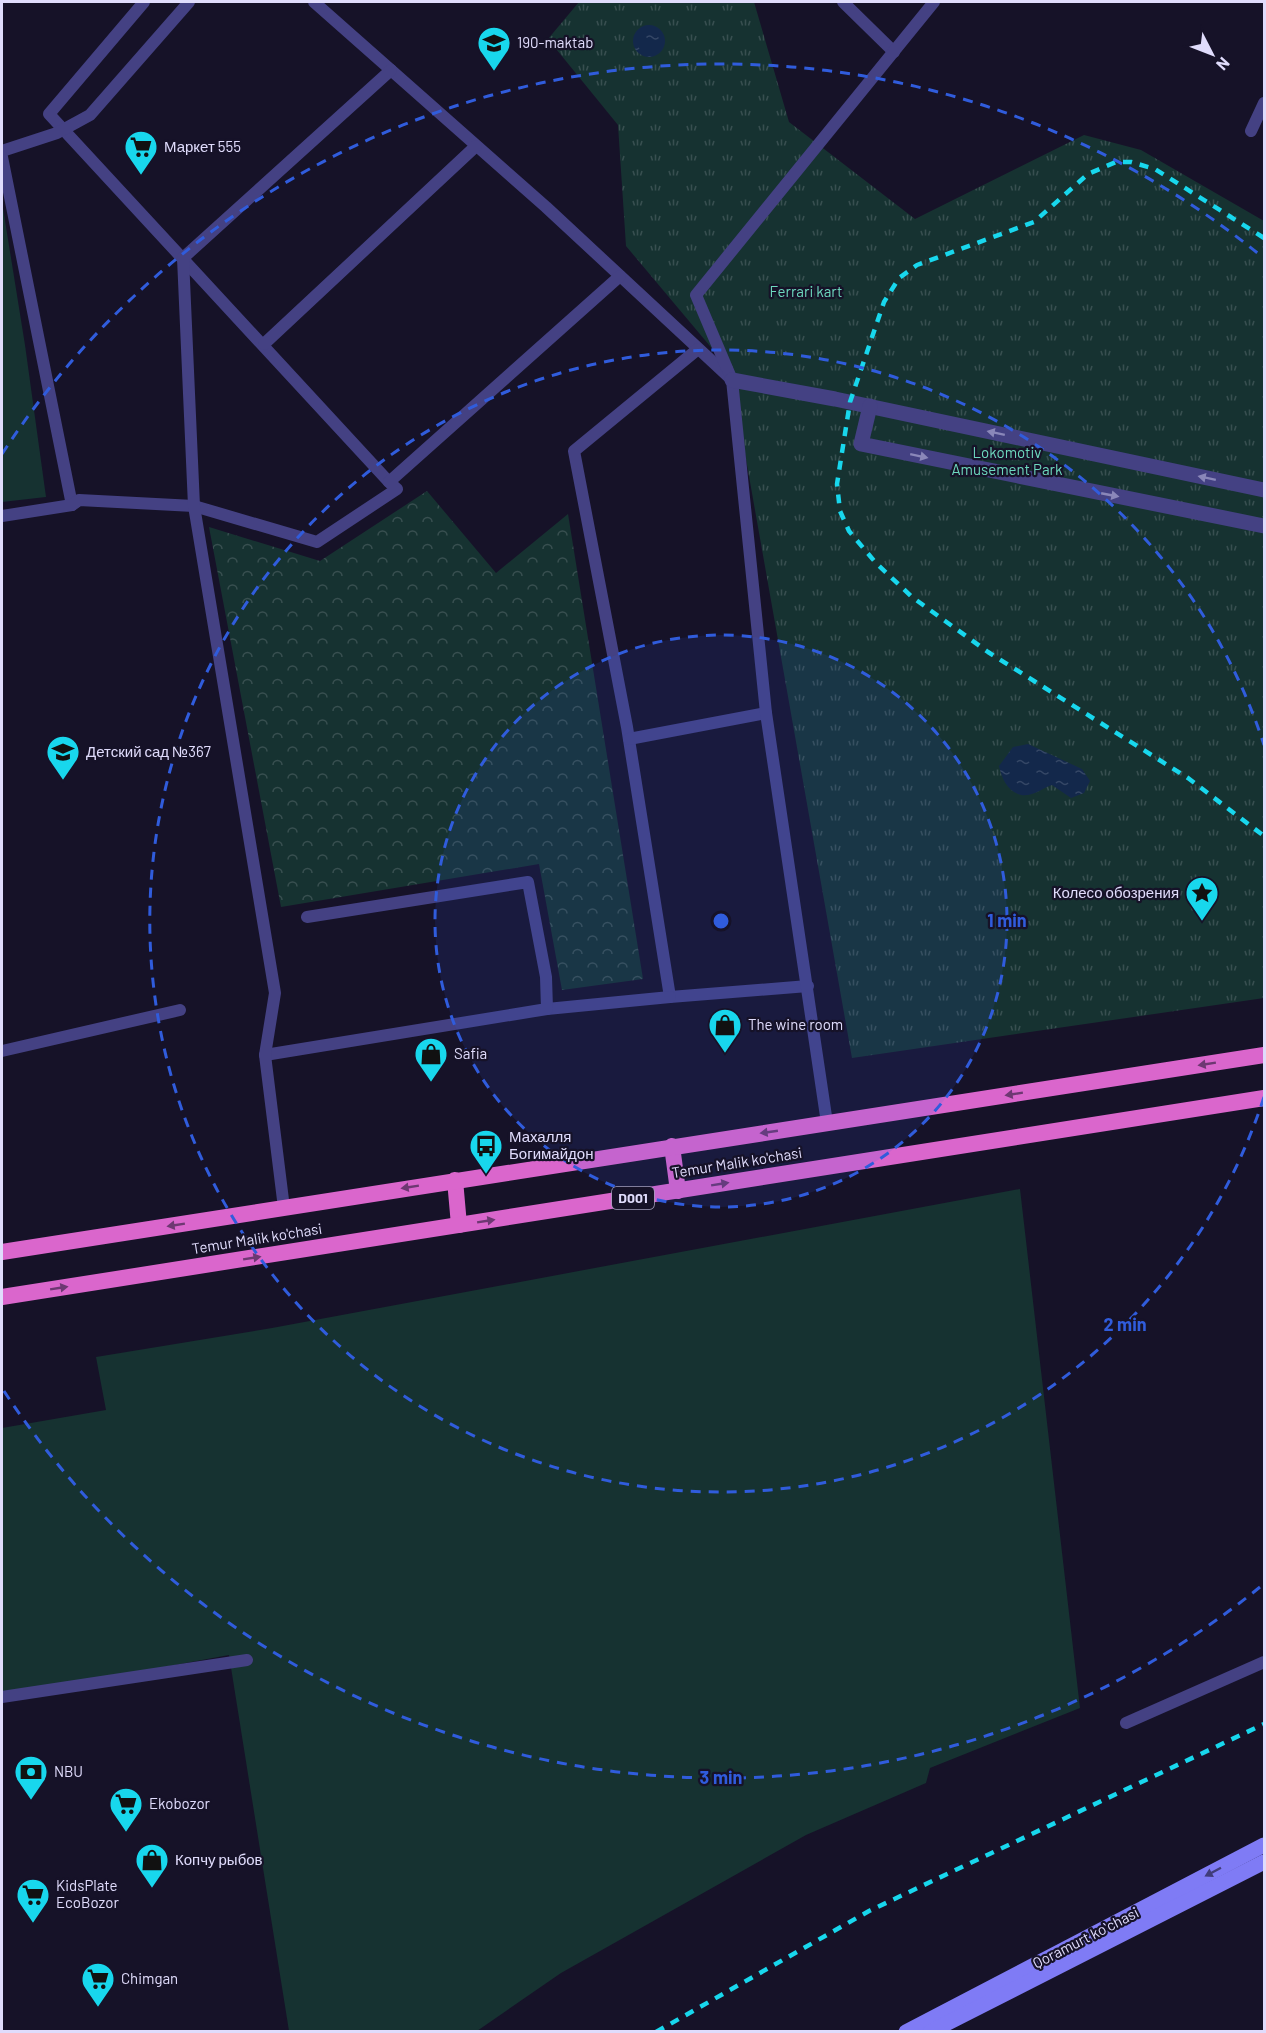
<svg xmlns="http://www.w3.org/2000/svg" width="1266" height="2033" viewBox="0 0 1266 2033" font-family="Barlow,sans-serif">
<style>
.grass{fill:#163231}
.forest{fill:url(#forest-crowns)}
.park{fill:url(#park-tufts)}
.water{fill:url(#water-ripples)}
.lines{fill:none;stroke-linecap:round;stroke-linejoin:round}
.service{stroke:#444183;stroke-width:12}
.pedestrian{stroke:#444183;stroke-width:15}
.secondary{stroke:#7f7bf5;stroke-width:15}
.trunk{stroke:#da66cc;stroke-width:16}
.rail{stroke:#18d7ed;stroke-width:4.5;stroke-dasharray:9 8;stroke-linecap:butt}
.oneway{fill:#8a87b9}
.oneway2{fill:#6e3872}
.oneway3{fill:#403c7a}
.ring{fill:none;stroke:#305cdc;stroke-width:3;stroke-dasharray:10 8}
.labels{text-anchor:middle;stroke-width:4.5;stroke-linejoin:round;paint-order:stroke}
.shield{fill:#161228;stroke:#a39fbc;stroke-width:1.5}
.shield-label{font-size:14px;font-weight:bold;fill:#e0dcfc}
.poi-label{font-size:15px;fill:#e0dcfc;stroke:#161228;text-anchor:start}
.park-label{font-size:15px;fill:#6dd8be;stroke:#161228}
.street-label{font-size:15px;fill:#e0dcfc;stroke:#161228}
.centre{fill:#305cdc;stroke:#161228;stroke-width:3}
.ring-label{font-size:18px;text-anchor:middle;font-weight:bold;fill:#305cdc;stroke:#161228;stroke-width:4.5;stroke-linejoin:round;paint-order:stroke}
</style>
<defs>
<pattern id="forest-crowns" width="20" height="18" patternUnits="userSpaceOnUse" patternTransform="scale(1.5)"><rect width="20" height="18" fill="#163231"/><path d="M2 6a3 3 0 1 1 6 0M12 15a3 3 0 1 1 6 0" fill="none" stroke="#384f50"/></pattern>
<pattern id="park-tufts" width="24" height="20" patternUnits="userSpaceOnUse" patternTransform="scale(1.5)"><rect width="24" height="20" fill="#163231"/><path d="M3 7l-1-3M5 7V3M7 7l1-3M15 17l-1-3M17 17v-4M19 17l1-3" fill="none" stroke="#384f50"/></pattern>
<pattern id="water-ripples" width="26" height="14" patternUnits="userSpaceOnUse" patternTransform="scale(1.5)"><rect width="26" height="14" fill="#13284b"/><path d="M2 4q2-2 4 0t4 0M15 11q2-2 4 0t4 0" fill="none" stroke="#354766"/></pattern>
</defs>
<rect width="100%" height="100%" fill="#161228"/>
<g class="grass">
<polygon points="2,202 25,345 46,497 2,502"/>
<polygon points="1020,1189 1080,1708 930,1768 926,1783 806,1835 561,1973 477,2031 289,2031 229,1655 2,1697 2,1428 106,1410 96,1357 272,1328"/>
</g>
<polygon class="forest" points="427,491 496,573 568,514 643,979 562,990 539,864 281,907 209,527 320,561"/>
<polygon class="park" points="579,2 754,2 789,122 915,219 1084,135 1141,150 1264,221 1264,998 852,1058 732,380 715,352 626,246 618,125 548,39"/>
<g class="water">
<circle cx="649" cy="41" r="16"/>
<path d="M1028,744L1082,769L1090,781L1084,793L1071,798L1052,785C1045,787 1036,794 1028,795C1010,797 1002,780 999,766L1013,747Z"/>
</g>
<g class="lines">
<g class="service">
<polyline points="144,2 49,114 389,482"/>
<polyline points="314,2 546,207 729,377"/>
<polyline points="843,2 894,52"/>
<polyline points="1251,131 1264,103"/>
<polyline points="2,151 57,133 90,115 189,2"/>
<polyline points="2,157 72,505"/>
<polyline points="264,344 476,146"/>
<polyline points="698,349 574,451 627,727 670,997 808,986"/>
<polyline points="2,516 72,505 79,500 194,506 317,542 397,489 389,482 620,276"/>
<polyline points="629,739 766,713"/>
<polyline points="547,1009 670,997"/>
<polyline points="2,1051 180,1010"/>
<polyline points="265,1055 547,1009 546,977 528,882 307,917"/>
<polyline points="827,1123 766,713 732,380 696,295 934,2"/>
<polyline points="284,1208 265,1055 275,993 194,506 183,258 391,70"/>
<polyline points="2,1697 247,1660"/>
<polyline points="1126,1723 1264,1662"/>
</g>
<g class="pedestrian">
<polyline points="732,380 835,399 1264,490"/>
<polyline points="870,406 861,444 1264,526"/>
</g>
<g class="secondary">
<polyline points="906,2032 1264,1845"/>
<polyline points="930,2032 1264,1862"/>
</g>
<g class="trunk">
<polyline points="672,1146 678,1191"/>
<polyline points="455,1180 459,1225"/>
<polyline points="2,1252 1264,1055"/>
<polyline points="2,1297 1264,1098"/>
</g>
<g class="rail">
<polyline points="1264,238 1155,169 1131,162 1116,162 1088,174 1034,222 917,265 899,278 884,302 850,402 837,484 840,511 849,531 876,563 912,597 988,652 1188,778 1264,836"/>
<polyline points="656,2032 869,1911 1264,1724"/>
</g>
</g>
<defs><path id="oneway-solid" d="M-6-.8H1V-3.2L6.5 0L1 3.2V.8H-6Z" transform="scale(1.5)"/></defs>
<g class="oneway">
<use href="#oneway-solid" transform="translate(996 433) rotate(-168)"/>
<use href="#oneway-solid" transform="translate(919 456) rotate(12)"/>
<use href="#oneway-solid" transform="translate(1207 478) rotate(-168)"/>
<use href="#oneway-solid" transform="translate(1110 495) rotate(11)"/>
</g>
<g class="oneway2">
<use href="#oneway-solid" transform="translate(1207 1064) rotate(171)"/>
<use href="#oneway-solid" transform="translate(1014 1094) rotate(171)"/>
<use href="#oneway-solid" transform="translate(769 1132) rotate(172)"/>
<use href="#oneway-solid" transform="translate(720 1184) rotate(-9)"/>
<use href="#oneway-solid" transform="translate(410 1187) rotate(171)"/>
<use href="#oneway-solid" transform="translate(486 1221) rotate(-9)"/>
<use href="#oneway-solid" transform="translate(176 1225) rotate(171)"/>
<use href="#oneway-solid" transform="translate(252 1258) rotate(-9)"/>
<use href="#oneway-solid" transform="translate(59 1288) rotate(-9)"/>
</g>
<use class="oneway3" href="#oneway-solid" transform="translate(1213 1872) rotate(152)"/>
<circle cx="721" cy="921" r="286" fill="#305cdc" fill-opacity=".12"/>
<g class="ring">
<circle cx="721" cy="921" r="286"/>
<path d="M1264 1097A571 571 0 1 1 1264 745"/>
<path d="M1260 1587A857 857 0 0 1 2 1388M2 454A857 857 0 0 1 1260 255"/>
</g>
<defs>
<g id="school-pin" transform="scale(1.725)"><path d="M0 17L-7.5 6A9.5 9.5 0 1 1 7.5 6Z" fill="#18d7ed" stroke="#161228"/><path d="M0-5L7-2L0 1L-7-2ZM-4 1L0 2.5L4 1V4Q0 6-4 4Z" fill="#111"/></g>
<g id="supermarket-pin" transform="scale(1.725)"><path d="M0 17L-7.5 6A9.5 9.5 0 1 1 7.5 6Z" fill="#18d7ed" stroke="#161228"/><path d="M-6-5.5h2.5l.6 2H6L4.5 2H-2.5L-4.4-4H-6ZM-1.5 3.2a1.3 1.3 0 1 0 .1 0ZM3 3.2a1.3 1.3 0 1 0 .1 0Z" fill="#111"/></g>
<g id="sight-pin" transform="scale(1.725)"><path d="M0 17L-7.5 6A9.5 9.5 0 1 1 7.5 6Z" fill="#18d7ed" stroke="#161228"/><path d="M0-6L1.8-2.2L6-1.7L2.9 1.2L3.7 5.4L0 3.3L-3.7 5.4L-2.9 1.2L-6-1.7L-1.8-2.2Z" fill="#111"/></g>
<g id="shop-pin" transform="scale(1.725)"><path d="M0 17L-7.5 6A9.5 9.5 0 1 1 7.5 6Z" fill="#18d7ed" stroke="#161228"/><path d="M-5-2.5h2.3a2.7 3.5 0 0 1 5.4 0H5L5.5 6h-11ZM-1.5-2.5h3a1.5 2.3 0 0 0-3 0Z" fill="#111"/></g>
<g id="bus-pin" transform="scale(1.725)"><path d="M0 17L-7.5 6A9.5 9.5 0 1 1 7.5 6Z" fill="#18d7ed" stroke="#161228"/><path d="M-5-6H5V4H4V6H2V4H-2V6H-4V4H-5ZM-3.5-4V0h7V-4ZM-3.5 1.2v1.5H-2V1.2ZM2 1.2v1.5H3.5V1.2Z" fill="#111"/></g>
<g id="bank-pin" transform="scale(1.725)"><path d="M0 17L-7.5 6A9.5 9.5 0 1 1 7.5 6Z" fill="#18d7ed" stroke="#161228"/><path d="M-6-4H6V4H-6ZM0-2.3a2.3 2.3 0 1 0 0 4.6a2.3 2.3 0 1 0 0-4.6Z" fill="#111"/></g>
</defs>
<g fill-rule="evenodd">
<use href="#school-pin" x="494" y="43"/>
<use href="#supermarket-pin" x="141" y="147"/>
<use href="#school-pin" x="63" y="752"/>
<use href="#sight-pin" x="1202" y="893"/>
<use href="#shop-pin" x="725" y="1025"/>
<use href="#shop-pin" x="431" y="1054"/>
<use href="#bus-pin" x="486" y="1146"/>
<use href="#bank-pin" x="31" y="1772"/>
<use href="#supermarket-pin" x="126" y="1804"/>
<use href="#shop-pin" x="152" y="1860"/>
<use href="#supermarket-pin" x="33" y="1895"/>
<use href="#supermarket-pin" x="98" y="1979"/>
</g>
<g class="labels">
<rect class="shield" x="612" y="1187" width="42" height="22" rx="4.5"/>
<g class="shield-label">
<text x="633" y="1203">D001</text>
</g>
<g class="poi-label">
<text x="517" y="48">190-maktab</text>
<text x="164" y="152">Маркет 555</text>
<text x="86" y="757">Детский сад №367</text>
<text x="1179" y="898" text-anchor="end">Колесо обозрения</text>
<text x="748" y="1030">The wine room</text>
<text x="454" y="1059">Safia</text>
<text x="509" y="1142">Махалля<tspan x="509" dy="17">Богимайдон</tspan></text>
<text x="54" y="1777">NBU</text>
<text x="149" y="1809">Ekobozor</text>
<text x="175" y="1865">Копчу рыбов</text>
<text x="56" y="1891">KidsPlate<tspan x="56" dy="17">EcoBozor</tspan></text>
<text x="121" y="1984">Chimgan</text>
</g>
<g class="park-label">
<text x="806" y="297">Ferrari kart</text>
<text x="1007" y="458">Lokomotiv<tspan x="1007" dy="17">Amusement Park</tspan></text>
</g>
<g class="street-label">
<text transform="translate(737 1163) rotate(-9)" y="5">Temur Malik ko'chasi</text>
<text transform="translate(257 1239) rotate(-9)" y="5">Temur Malik ko'chasi</text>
<text transform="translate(1086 1938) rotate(-27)" y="5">Qoramurt koʻchasi</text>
</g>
</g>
<circle cx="721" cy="921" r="9" class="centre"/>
<g class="ring-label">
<text x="1007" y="927">1 min</text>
<text x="1125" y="1331">2 min</text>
<text x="721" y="1784">3 min</text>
</g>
<rect width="1266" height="2033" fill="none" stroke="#e0dcfc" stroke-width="6"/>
<g transform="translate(1212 54) rotate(132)" stroke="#161228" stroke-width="4.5" paint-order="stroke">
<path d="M0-4.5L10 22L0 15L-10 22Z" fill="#e0dcfc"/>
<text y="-9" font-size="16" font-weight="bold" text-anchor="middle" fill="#e0dcfc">N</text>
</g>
</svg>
